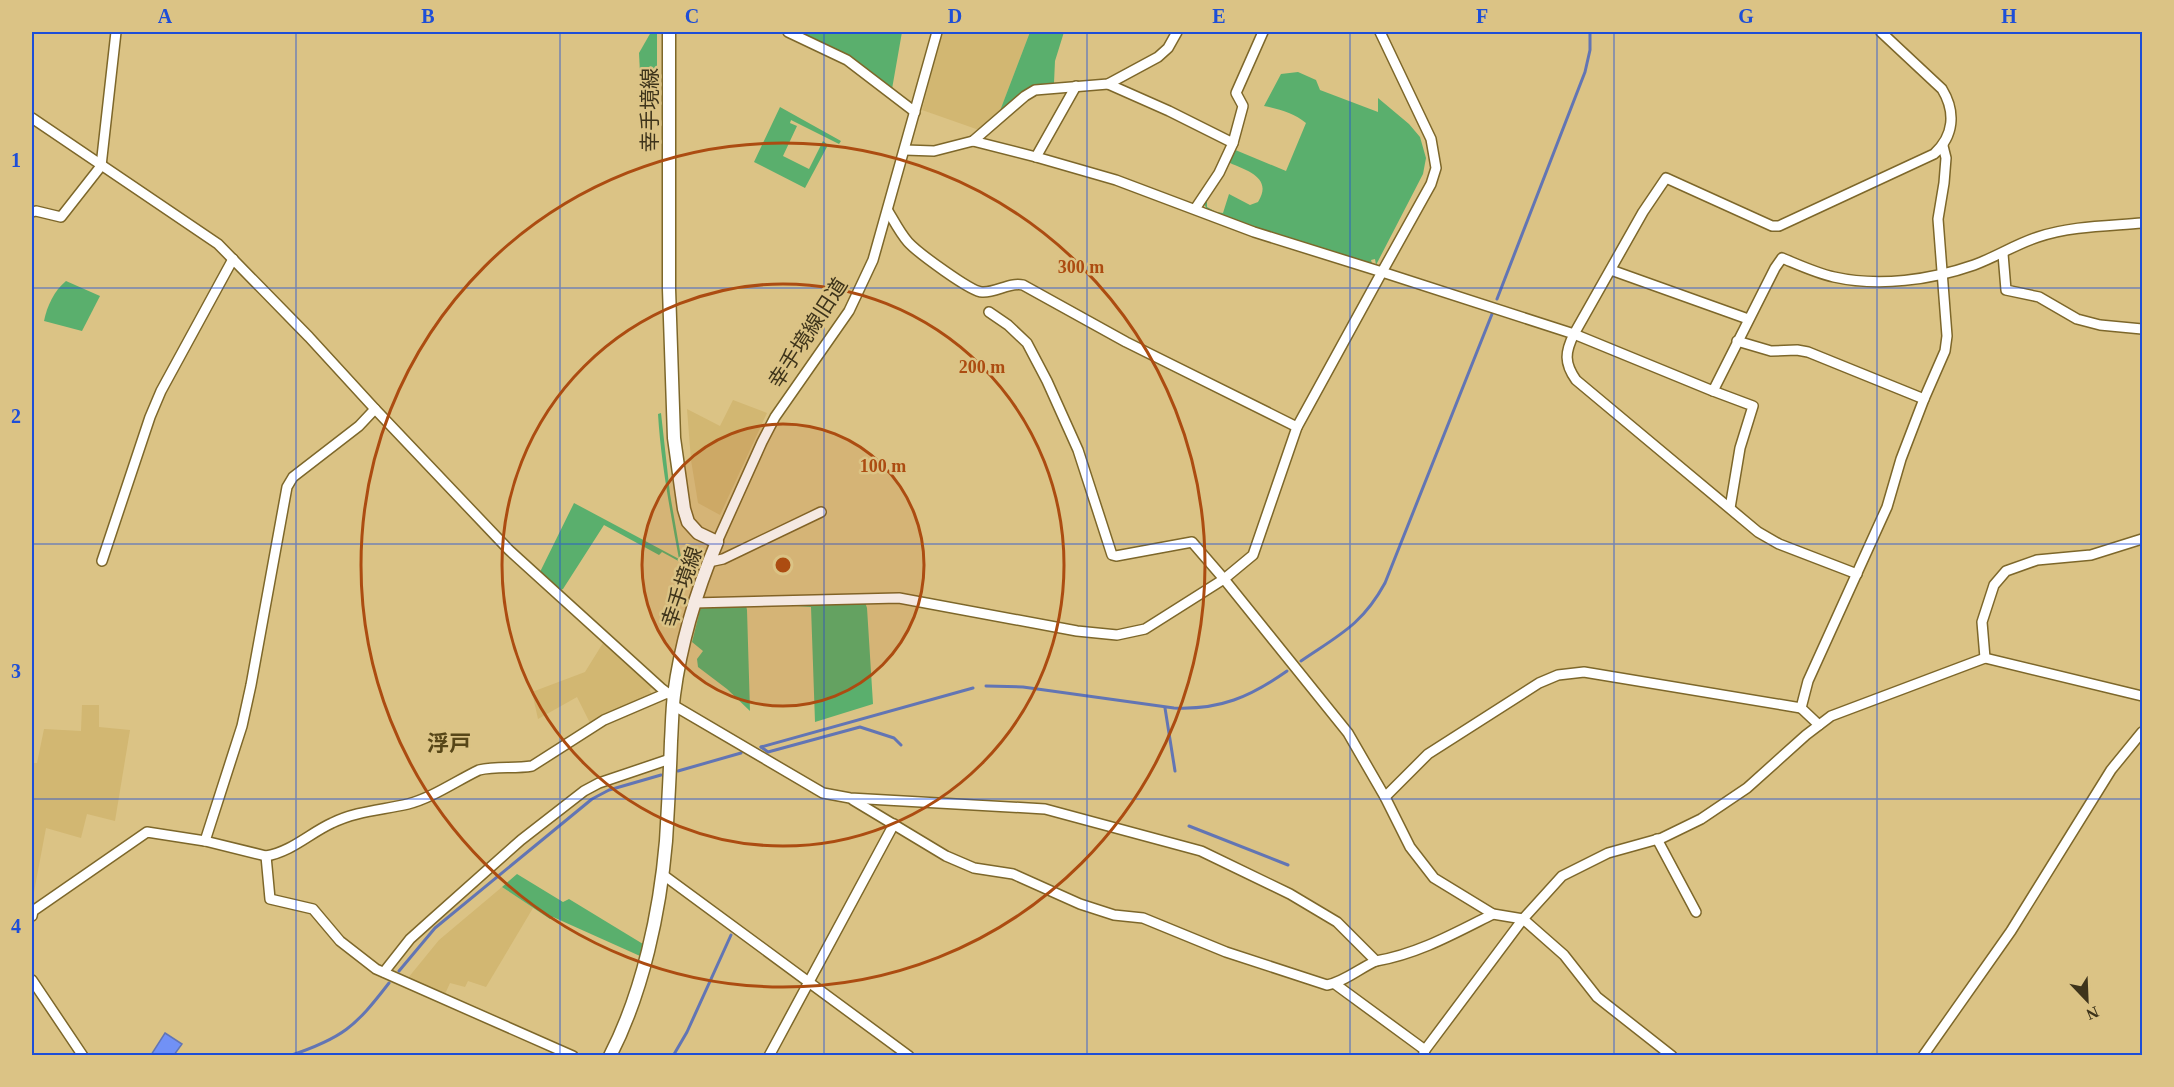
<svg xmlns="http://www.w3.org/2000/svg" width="2174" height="1087" viewBox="0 0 2174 1087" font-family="'Times New Roman','Noto Sans JP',serif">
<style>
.built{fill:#d2b772}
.green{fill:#5aaf6d}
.water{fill:#7191f6;stroke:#6275b4;stroke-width:1.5}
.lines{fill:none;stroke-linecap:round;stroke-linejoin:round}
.stream{stroke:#6275b4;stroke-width:3}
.minor-casing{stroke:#7d672a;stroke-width:12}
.major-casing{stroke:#7d672a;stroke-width:15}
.minor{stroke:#fff;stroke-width:9}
.major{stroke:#fff;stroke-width:12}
.grid{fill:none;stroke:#1d4ed8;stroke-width:1.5;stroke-opacity:0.55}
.ring{fill:none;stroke:#ac4c11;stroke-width:3}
.labels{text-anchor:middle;stroke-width:5;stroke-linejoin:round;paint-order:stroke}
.street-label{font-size:21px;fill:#3e341b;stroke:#dbc385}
.neighbourhood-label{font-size:22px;font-weight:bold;fill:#574618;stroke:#dbc385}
.centre{fill:#ac4c11;stroke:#dbc385;stroke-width:3}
.ring-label{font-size:18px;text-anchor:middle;font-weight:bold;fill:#ac4c11;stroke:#dbc385;stroke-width:5;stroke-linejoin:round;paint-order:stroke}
.neatline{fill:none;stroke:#1d4ed8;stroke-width:2}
.grid-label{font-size:20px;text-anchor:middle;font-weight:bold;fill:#1d4ed8}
</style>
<rect width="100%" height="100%" fill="#dbc385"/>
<g class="built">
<polygon points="942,32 1030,32 998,116 979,130 922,110"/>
<polygon points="733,400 767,413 720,515 698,503 691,460 687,409 720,426"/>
<polygon points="603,643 652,687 649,690 654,696 591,725 577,697 538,719 532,692 585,672"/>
<polygon points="82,705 99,705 99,727 130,730 115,821 87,814 81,838 46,828 34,892 32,891 32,763 37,763 44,729 81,731"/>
<polygon points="502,887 533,908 486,987 468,981 465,987 450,983 445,994 408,978 439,940"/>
</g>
<g class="green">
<polygon points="651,32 657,32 657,71 640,73 639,53"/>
<polygon points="797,32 847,32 851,33 859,32 902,32 892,89 854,59"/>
<path d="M1030,32H1064L1055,61L1054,83C1031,83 1014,101 998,116Z"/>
<path d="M1298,72L1316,80L1320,90L1378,112V98L1409,124L1420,137L1426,158L1423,174L1376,265L1375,259L1371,260L1373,267L1321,251L1208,211L1204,204L1207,199V207L1216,212L1223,213L1229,194L1250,205L1258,202C1273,178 1248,171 1230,163L1229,160L1233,149L1286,171L1306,123C1294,113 1279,109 1264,106L1281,74Z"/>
<polygon points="780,107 841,141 839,144 791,120 790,123 797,126 783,156 809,169 823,141 828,145 805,188 754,162"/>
<path d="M66,281L100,296L82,331L44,321C47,306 54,291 66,281Z"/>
<path d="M661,413L670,494L682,563L662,552L659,555L604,525L563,589L561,590L540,572L574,503L679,559C670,510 661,463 658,414Z"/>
<polygon points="865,602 867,608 873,704 815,722 811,607 797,606 796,604"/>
<polygon points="746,605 747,610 750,711 727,689 698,667 697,659 703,651 692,642 701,606"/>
<polygon points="517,874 563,902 569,899 643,944 640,956 553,917 550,919 502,887"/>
</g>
<polygon class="water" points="165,1033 182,1044 174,1055 151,1055"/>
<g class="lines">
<g class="stream">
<polyline points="1497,299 1585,72 1590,50 1590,32"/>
<path d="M1301,661C1339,635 1362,625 1385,583L1492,314"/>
<path d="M986,686L1023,687L1174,708C1220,710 1250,697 1287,671"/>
<polyline points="1165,708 1175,771"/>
<polyline points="761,747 973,688"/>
<polyline points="761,747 768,752 860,727 894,738 901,745"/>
<polyline points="678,771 741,753"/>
<polyline points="1189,826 1288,865"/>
<polyline points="399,971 435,928 592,799 609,790 661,775"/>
<path d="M289,1056C343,1038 355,1027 389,983"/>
<polyline points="673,1056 687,1032 731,935"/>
</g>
<g class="minor-casing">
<g id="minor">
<polyline points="788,32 847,60 915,112"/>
<polyline points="1108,84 1169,111 1233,143 1219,173 1195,209"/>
<polyline points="32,118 218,244 309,337 375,409 509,550 661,688 673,697"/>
<polyline points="973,141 1025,96 1035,90 1108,84 1158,57 1168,48 1177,32"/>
<polyline points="1233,143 1243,106 1236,93 1263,32"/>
<polyline points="905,150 934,151 973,141 1036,157 1116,180 1254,232 1382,272 1431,184 1436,168 1431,139 1380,32"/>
<polyline points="1036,157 1076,86"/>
<path d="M888,211C894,221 900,233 908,242C917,252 971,292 982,292C996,293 1009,282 1023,285L1126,342L1297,427"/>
<polyline points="32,212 36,211 61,217 101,166 116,32"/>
<polyline points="2003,254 2006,290 2039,297 2077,319 2100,325 2142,329"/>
<polyline points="1611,270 1748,319"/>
<polyline points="989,312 1008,325 1027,343 1047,381 1078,450 1112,555 1116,556 1192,542 1224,579 1348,733 1385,797 1410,847 1434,878 1493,914 1523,919 1564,955 1597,997 1672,1056"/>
<polyline points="1737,341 1771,351 1797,350 1808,352 1924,399"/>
<polyline points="1713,391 1753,406 1740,448 1730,508"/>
<polyline points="717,542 762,442 775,417 849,311 873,260 937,32"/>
<polyline points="102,561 150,417 161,391 233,259"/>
<polyline points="709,562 723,559 821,512"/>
<path d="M1857,574L1779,544L1758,532L1576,380C1564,363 1565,352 1574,334L1643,212L1666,178L1772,226H1779L1934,154C1954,136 1956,112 1942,89L1881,32"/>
<path d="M693,603L899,598L1077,631L1117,635L1145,629L1224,579L1253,555L1297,427L1382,272L1574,334L1713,391L1775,268L1782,258C1799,265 1816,273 1834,277C1879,287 1931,280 1974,265C1996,257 2016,244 2038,237C2071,226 2108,226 2142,223"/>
<polyline points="1985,658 1982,622 1994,585 2006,571 2037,560 2091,555 2142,539"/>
<path d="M673,705L823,793L850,798L1045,809L1201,851L1290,894L1337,922L1376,961C1418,954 1455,933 1493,914"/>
<polyline points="1819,725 1801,708 1808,681 1887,507 1901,459 1924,399 1945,351 1947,336 1938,219 1944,183 1946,158 1943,146"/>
<polyline points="1385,797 1428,754 1539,683 1558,675 1584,672 1801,708"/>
<path d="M853,800L946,856L974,868L1013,874L1080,904L1114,915L1143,918L1226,952L1327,985C1344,982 1360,968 1376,961"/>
<polyline points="1657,839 1696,912"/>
<polyline points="205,841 242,726 251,685 287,487 293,477 359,426 375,409"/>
<polyline points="266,856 270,899 313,909 340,941 376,969 573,1056"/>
<polyline points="662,874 909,1056"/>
<path d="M32,916L33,911L147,832L205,841L266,856C291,852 310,833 332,823C356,811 382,810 408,804C432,798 456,781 479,770C497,766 514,769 532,766L604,720L667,693"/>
<polyline points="384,972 410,939 430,921 521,840 584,791 599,783 670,759"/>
<polyline points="32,980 83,1056"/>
<polyline points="1335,984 1425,1050"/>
<polyline points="769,1056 894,824"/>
<polyline points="1423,1056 1425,1050 1523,919 1562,876 1608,853 1662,838 1701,819 1747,788 1806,735 1831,716 1985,658 2142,696"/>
<polyline points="1923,1056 2011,931 2111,770 2142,732"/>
</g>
</g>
<g class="major-casing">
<path id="major" d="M610,1056C643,992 660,911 666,841C668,807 670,774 671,741C672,726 672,710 674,695C681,641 696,592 717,542L698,533L688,522L684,509L674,438L669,289V32"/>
</g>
<use href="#minor" class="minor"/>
<use href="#major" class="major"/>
</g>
<path class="grid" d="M296,32V1056M560,32V1056M824,32V1056M1087,32V1056M1350,32V1056M1614,32V1056M1877,32V1056M32,288H2142M32,544H2142M32,799H2142"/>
<circle cx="783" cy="565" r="141" fill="#ac4c11" fill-opacity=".12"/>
<g class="ring">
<circle cx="783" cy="565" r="141"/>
<circle cx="783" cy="565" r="281"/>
<circle cx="783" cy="565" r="422"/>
</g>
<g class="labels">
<g class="street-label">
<text transform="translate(650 110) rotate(-90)" y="7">幸手境線</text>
<text transform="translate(808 333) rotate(-57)" y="7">幸手境線旧道</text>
<text transform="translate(682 587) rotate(-71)" y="7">幸手境線</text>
</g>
<g class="neighbourhood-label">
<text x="449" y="751">浮戸</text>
</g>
</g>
<circle cx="783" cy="565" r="9" class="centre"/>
<g class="ring-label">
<text x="1081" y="273">300 m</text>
<text x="982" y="373">200 m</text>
<text x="883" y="472">100 m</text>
</g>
<rect width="2174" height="1087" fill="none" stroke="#dbc385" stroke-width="66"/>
<g transform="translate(2087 1000) rotate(157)" stroke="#dbc385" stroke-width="4.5" paint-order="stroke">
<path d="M0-4.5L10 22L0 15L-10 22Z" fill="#3e341b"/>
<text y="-9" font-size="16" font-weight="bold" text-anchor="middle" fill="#3e341b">N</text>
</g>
<rect x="33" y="33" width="2108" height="1021" class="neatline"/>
<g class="grid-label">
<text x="165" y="23">A</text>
<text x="428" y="23">B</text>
<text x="692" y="23">C</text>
<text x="955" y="23">D</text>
<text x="1219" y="23">E</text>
<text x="1482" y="23">F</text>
<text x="1746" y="23">G</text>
<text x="2009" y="23">H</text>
<text x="16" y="167">1</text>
<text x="16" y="423">2</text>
<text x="16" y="678">3</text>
<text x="16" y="933">4</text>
</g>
</svg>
